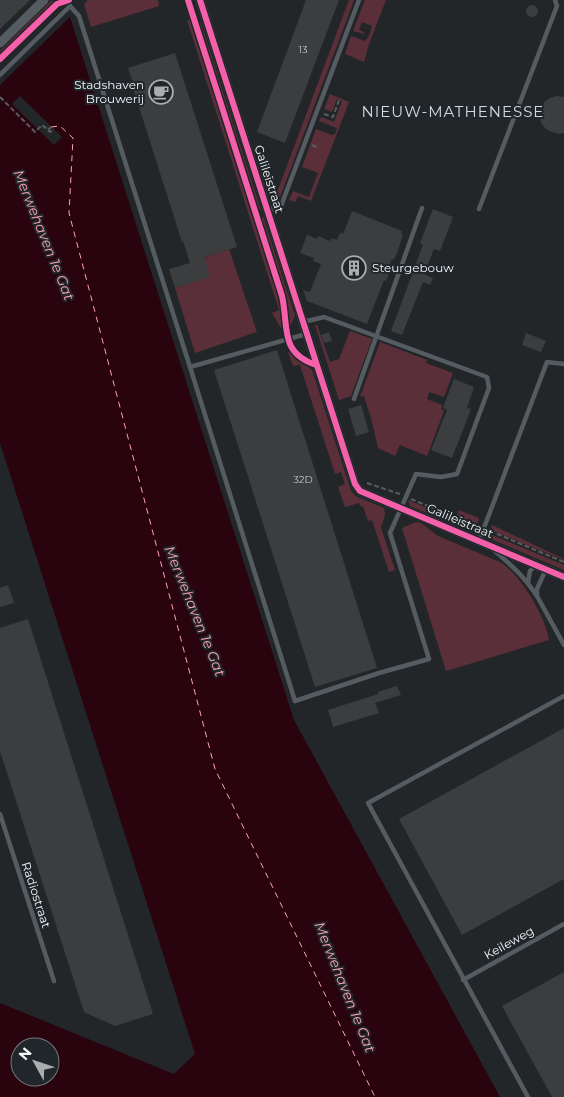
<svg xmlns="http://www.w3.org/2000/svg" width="564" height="1097" viewBox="0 0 564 1097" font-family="Montserrat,sans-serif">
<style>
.green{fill:#5b2f39}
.water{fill:#29030e;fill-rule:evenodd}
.pier{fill:#232628}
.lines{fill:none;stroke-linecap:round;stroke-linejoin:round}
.ferry{stroke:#fea2b5;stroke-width:1;stroke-dasharray:6 5;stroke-linecap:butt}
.building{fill:#3b3d3f}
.path{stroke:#595d60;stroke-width:2;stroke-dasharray:5 2.5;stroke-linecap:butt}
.lane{stroke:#555c61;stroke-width:4.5}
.street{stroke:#555c61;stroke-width:9}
.cycleway-casing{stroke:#21262a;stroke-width:9}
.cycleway{stroke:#f560ab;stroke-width:6}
.labels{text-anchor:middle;stroke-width:4;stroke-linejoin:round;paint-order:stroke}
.number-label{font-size:10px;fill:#c4c7ca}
.poi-label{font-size:12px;fill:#f1f5f8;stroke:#21262a;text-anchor:end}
.street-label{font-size:12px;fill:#f1f5f8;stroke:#21262a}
.water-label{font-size:14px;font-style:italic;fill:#fea2b5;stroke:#21262a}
.quarter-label{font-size:15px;letter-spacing:1px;fill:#d3dadf;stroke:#21262a}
</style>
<rect width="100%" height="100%" fill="#232628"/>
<g class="green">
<polygon points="52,0 54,2 0,55 0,51"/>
<polygon points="88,0 158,0 159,6 91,27 84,4"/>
<polygon points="349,0 354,0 280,197 276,195"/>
<polygon points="365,0 386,0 369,44 364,62 345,54 351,36 365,41 369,36 372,26 362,22 359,30 364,32 364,34 353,31"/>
<polygon points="187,20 192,21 280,299 282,327 281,328 272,313 279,310"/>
<polygon points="198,22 201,23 261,210 257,209"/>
<polygon points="330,94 349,102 311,201 298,196 295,202 289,200 293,191 309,197 318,173 302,167 316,129 332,135 335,134 337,128 319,121 321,117 334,122 342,101 337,99 332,112 324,109"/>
<polygon points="263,216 295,316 289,328 287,322 287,303 261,219"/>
<polygon points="229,249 257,332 195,353 175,288 209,277 204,258 205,257"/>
<polygon points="315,325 317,325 330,362 339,359 350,331 372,339 351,396 339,400"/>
<polygon points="380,342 427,360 426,363 453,373 444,397 429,392 427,399 442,405 441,409 444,411 427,456 400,445 395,456 378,448 371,418 364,396 360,397"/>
<path d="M290,351C297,363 305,362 312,370L351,491L357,497L384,508L385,515L381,528L395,570L389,572L372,520L368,521L363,506L361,507L359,503L345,507L338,487L345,484L341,472L335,474L300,365L293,366L288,352Z"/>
<polygon points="408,500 473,527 466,529 410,506"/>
<polygon points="459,510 479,518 477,524 457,516"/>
<path d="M416,522L421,523L438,536L500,562C520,574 546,617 549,640L446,671L402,528Z"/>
<polygon points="492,525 564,559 564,560 490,530"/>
<polygon points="490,534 564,565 564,570 493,540"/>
</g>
<path class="water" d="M70,17L294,720L500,1097H0V1003L174,1074L195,1054L0,443V85ZM20,1047H50V1077H20Z"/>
<polygon class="pier" points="20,96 62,137 54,145 12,104"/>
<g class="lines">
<polyline class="ferry" points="51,127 60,126 73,138 69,213 215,769 375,1097"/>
</g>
<g class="building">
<polygon points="0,0 30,0 0,29"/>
<polygon points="306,0 339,0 285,143 257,132"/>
<circle cx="532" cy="11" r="6"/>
<polygon points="175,53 237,247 204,257 210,277 175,288 169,269 190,263 183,241 182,242 133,88 135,88 128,68"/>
<polygon points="557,96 564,97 564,133 559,134 552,132 546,129 541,123 540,116 541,109 544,102 550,98"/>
<polygon points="433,209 453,217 440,251 434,249 424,274 433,278 430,285 423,282 402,335 391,331 423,245 420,243"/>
<polygon points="352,211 402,231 401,234 403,235 397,253 394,260 392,259 386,273 389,274 386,281 384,280 367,324 307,301 303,290 310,292 321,264 313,261 314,258 300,253 307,235 317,239 318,236 330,241 332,238 337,240 340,233 343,234"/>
<polygon points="329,332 332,341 324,343 321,335"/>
<polygon points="526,333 546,341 541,352 522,345"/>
<polygon points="277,350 377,668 315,687 214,370"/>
<polygon points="454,379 474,387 467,408 471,409 452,458 431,450 447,410 443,408"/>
<polygon points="361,405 369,432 356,436 348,409"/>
<polygon points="8,585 14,603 0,607 0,588"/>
<polygon points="28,619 153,1014 115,1026 84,1012 0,751 0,628"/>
<polygon points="397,686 401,695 375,703 379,713 333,727 328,710 378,694 378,692"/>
<polygon points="564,728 564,879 462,935 399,819"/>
<polygon points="564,972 564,1097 552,1097 502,1006"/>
</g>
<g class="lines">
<g class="path">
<polyline points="0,97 35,132 42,125 48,130 51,127"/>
<polyline points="324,114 333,117 339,100"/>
<polyline points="48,130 50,132 54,129"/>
<polyline points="312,145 319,148"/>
<polyline points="367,483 400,494"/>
<polyline points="411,499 479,527"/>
<polyline points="490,531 564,562"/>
</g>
<g class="lane">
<polyline points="70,6 79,16 190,367"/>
<polyline points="0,75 70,6 69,0"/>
<polyline points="479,209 557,6 555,0"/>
<polyline points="267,210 281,206 359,0"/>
<polyline points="303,322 324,317 487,377 489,388 457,474 441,477 416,474 390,533 429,659 379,673 295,701 190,367 306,334"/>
<polyline points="354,399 422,208"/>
<polyline points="479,541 547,362 564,364"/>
<path d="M495,551C513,567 523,575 537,596V589L546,569"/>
<polyline points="528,582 530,571 535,566"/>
<polyline points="537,596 564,645"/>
<polyline points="0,814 54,981"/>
<polyline points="463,980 564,924"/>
<polyline points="528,1097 368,803 564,696"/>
</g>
<g class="street">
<polyline points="200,0 355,484 360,491 564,577"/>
<polyline points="0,43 44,0"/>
</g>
<g class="cycleway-casing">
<g id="cycleway">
<path d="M188,0L282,296C289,327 279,353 316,365"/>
<polyline points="200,0 355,484 360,491 564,577"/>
<polyline points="0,59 57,4 69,0"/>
</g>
</g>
<use href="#cycleway" class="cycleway"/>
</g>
<defs>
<g id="cafe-ring" transform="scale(1.25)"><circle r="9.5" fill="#21262a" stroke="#a9adaf" stroke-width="1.5"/><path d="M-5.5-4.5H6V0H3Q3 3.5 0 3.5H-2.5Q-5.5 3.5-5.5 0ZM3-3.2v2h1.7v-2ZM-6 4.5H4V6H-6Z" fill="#a9adaf"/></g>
<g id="building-ring" transform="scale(1.25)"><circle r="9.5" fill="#21262a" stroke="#a9adaf" stroke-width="1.5"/><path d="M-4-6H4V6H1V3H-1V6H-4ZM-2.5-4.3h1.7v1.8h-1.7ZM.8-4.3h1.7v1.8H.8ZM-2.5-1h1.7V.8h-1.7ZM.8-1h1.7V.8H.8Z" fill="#a9adaf"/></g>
</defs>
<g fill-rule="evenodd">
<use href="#cafe-ring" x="161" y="92"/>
<use href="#building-ring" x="354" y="268"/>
</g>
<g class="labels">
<g class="number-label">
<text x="303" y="53">13</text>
<text x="303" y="483">32D</text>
</g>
<g class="poi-label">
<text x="144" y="89">Stadshaven<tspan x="144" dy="14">Brouwerij</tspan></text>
<text x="372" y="272" text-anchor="start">Steurgebouw</text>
</g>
<g class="street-label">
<text transform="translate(269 179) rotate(72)" y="4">Galileïstraat</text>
<text transform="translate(460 521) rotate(23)" y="4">Galileïstraat</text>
<text transform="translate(36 895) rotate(72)" y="4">Radiostraat</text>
<text transform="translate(509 943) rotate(-29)" y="4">Keileweg</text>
</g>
<g class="water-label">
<text transform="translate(44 235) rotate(68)" y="5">Merwehaven 1e Gat</text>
<text transform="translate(195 611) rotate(68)" y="5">Merwehaven 1e Gat</text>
<text transform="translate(345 987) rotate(68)" y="5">Merwehaven 1e Gat</text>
</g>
<g class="quarter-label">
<text x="453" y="117">NIEUW-MATHENESSE</text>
</g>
</g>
<g transform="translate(35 1062) rotate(310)"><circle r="24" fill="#21262a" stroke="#74797c"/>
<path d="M0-4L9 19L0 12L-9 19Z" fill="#a9adaf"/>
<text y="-8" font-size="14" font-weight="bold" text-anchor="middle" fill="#f1f5f8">N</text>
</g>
</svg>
